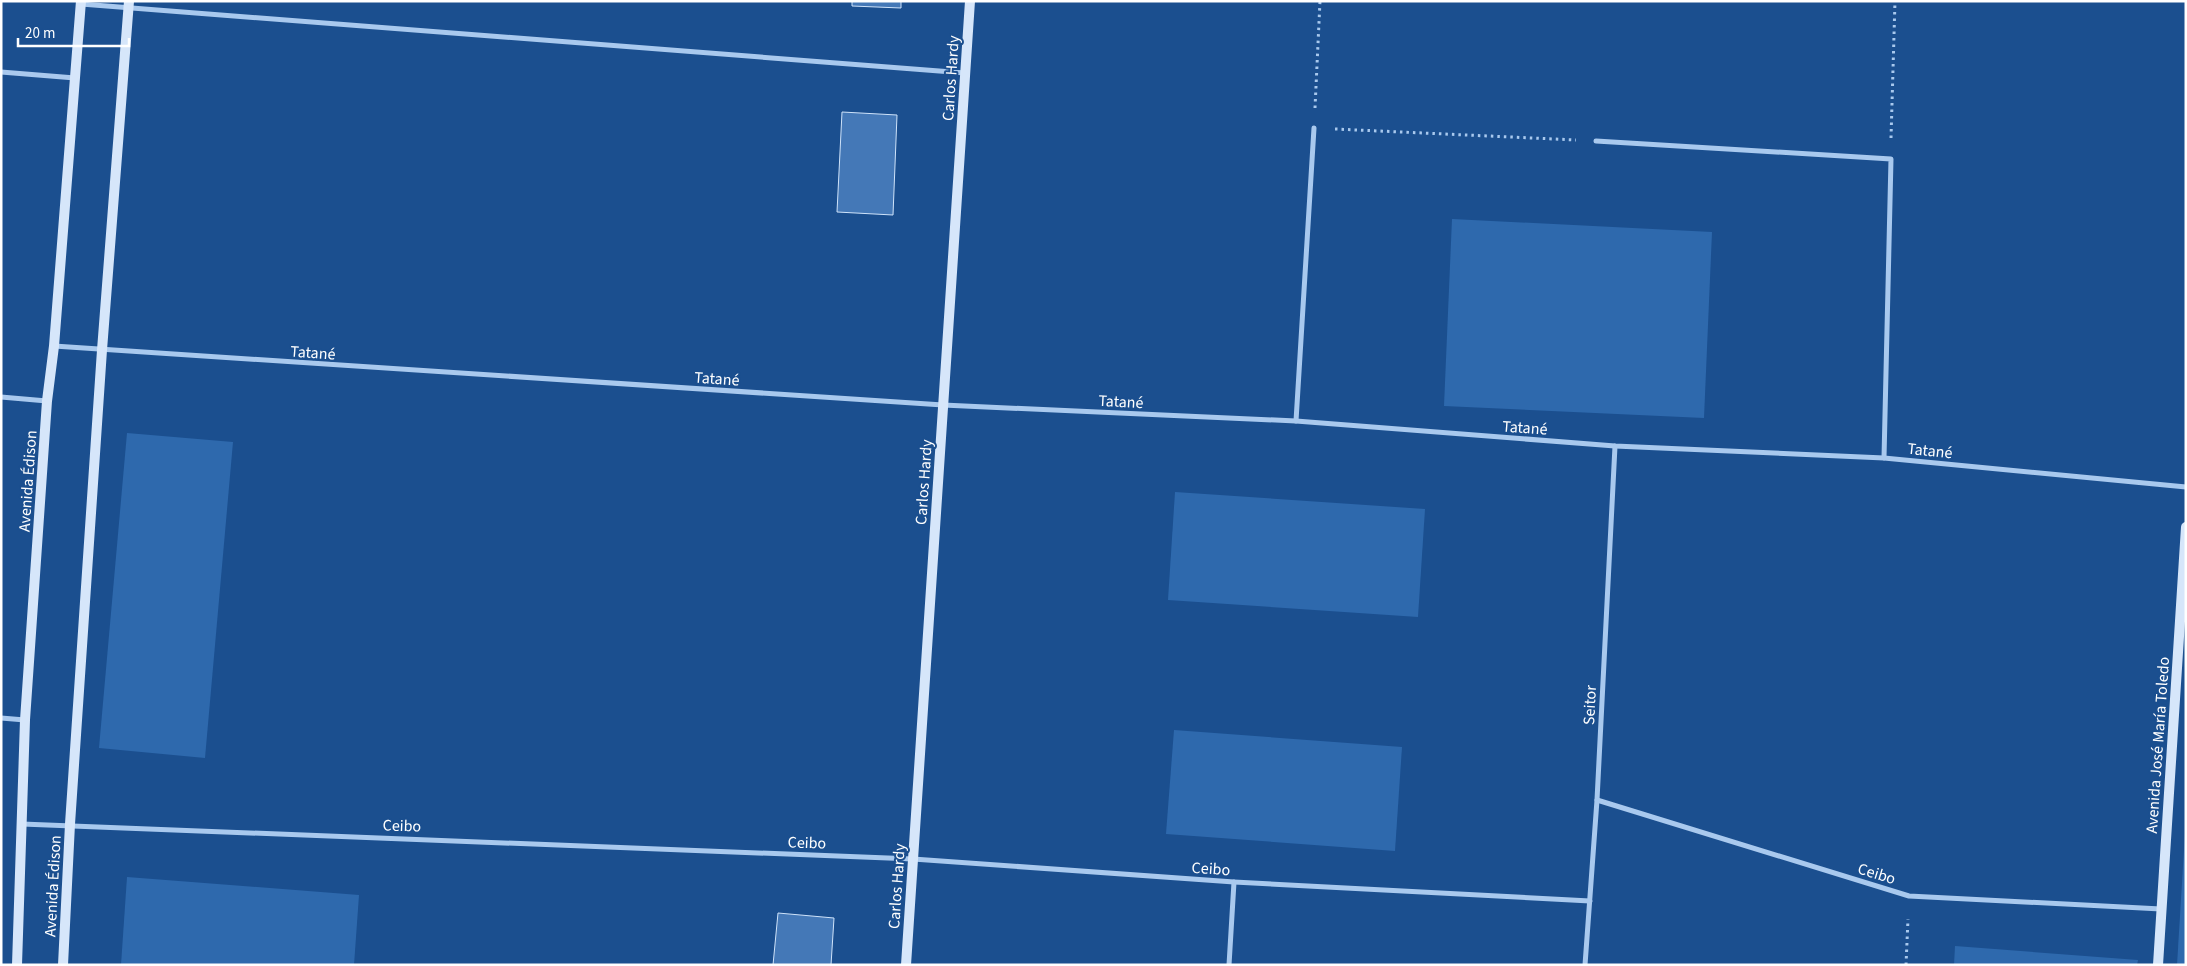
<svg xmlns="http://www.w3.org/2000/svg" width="2187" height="966" viewBox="0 0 2187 966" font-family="'Source Sans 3',sans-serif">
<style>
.green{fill:#2e69ad}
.building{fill:#4478b7;stroke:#cfe3fa}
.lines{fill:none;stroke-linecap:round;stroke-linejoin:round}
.path{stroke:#a9c9ee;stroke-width:3;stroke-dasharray:2.5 4;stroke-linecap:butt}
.street{stroke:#a9c9ee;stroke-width:5}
.secondary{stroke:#d6e6fa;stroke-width:10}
.labels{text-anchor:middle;stroke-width:4;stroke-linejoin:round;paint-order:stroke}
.street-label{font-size:16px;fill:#fff;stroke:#1b4f8f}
</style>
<rect width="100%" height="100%" fill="#1b4f8f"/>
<g class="green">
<polygon points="1452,219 1712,232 1704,418 1444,406"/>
<polygon points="127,433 233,442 205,758 99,748"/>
<polygon points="1175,492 1425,509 1418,617 1168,600"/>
<polygon points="1174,730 1402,747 1395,851 1166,834"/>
<polygon points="2186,817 2186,965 2177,965"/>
<polygon points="127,877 359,895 354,965 121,965"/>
<polygon points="1955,946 2138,960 2137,965 1954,965"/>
</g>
<g class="building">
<polygon points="852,1 901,1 901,8 852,6"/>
<polygon points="842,112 897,115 893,215 837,212"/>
<polygon points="778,913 834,918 831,965 773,965"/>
</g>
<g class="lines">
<g class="path">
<polyline points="1315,108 1320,1"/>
<polyline points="1335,129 1576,140"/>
<polyline points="1891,138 1895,1"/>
<polyline points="1906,965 1908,919"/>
</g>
<g class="street">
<polyline points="81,4 965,73"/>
<polyline points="1,72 75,78"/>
<polyline points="1596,141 1891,159 1884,458"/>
<polyline points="54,346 943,405 1296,421 1615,446 1884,458 2186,487"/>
<polyline points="1,397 47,401"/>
<polyline points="1296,421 1314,128"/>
<polyline points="1,718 25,720"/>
<polyline points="1597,800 1909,896 2161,909"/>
<polyline points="22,824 913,859 1234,882 1590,901"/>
<polyline points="1229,965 1234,882"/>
<polyline points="1585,965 1597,800 1615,446"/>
</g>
<g class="secondary">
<polyline points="17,965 25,720 47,401 54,346 81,1"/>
<polyline points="63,965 70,824 102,350 129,1"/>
<polyline points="906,965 970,1"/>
<polyline points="2158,965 2186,527"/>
</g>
</g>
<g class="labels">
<g class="street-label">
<text transform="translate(950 78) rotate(-86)" y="6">Carlos Hardy</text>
<text transform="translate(313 352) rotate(4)" y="6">Tatané</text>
<text transform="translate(717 378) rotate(4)" y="6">Tatané</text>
<text transform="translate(1121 401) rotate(3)" y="6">Tatané</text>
<text transform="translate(1525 427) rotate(4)" y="6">Tatané</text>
<text transform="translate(1930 450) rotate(6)" y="6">Tatané</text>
<text transform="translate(27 481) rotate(-86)" y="6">Avenida Édison</text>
<text transform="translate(923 482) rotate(-86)" y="6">Carlos Hardy</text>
<text transform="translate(1589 705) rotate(-87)" y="6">Seitor</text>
<text transform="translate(2157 745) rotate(-86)" y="6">Avenida José María Toledo</text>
<text transform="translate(402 825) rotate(2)" y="6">Ceibo</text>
<text transform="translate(807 842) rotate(2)" y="6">Ceibo</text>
<text transform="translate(1211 868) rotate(4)" y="6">Ceibo</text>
<text transform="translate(1877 873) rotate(17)" y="6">Ceibo</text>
<text transform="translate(52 886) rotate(-87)" y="6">Avenida Édison</text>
<text transform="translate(896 886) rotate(-86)" y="6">Carlos Hardy</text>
</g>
</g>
<rect width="2187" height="966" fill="none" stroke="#ffffff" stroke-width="5"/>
<path d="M18 38v8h111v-8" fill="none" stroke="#ffffff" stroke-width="2.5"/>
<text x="25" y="38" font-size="15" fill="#ffffff" stroke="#1b4f8f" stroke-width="4" paint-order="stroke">20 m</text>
</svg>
